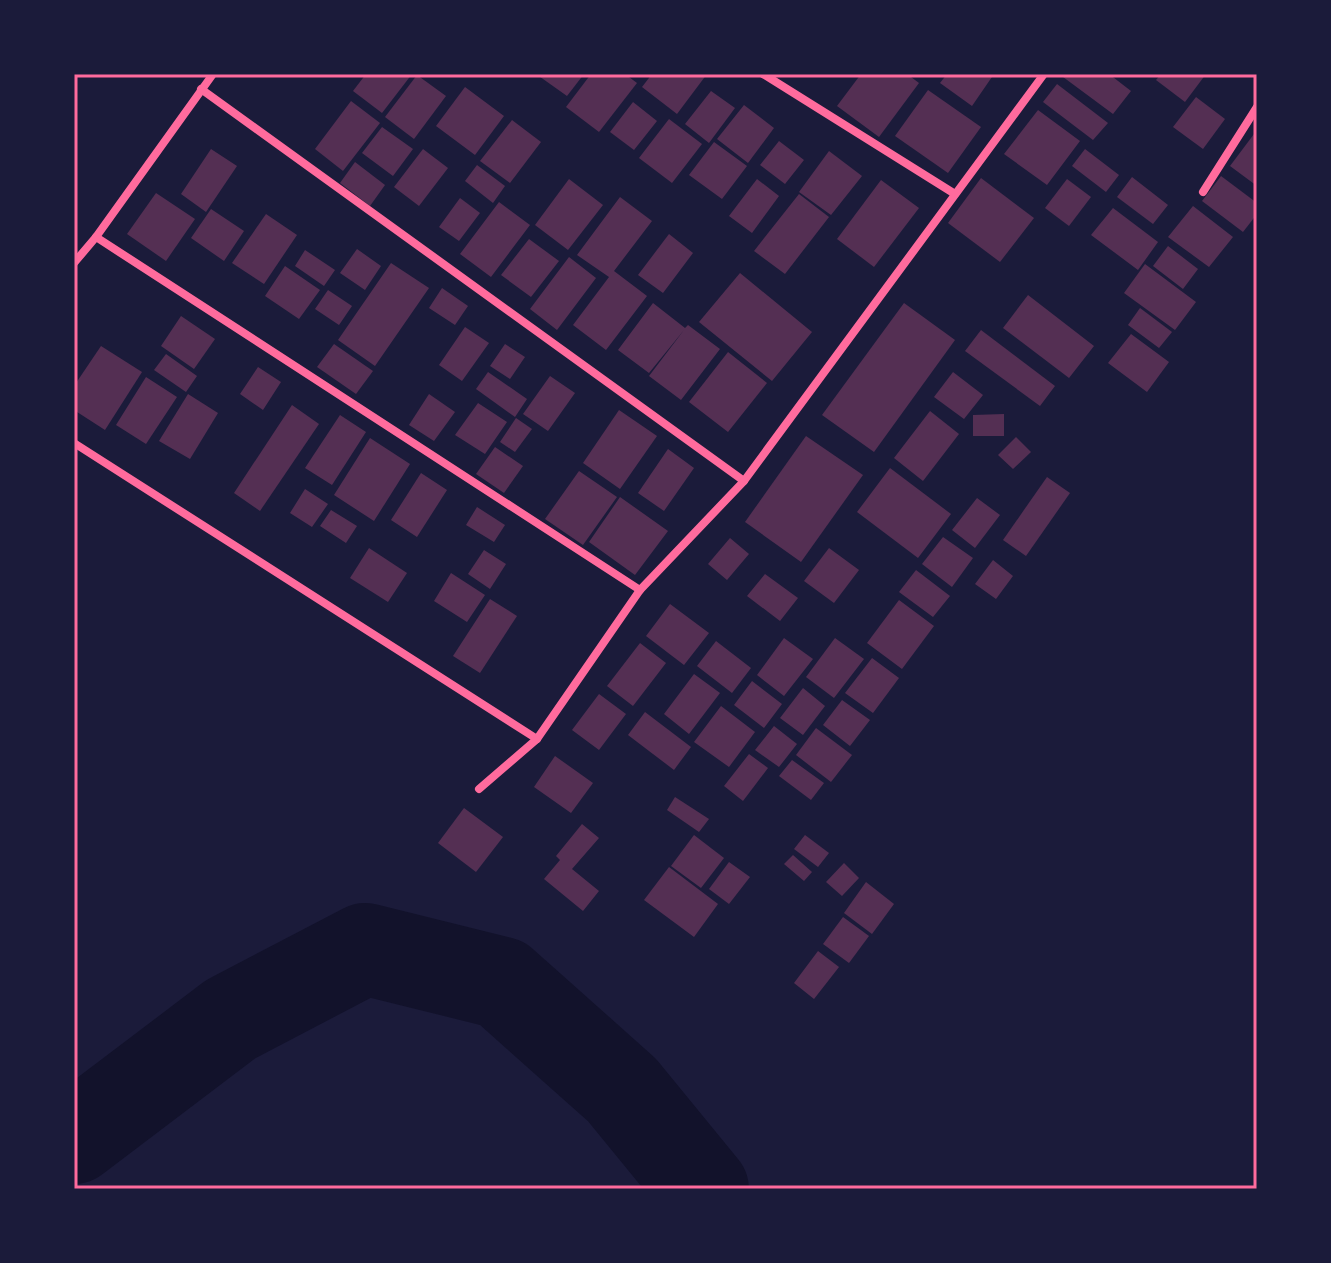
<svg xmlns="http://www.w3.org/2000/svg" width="1331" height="1263" viewBox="0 0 1331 1263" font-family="'Public Sans',sans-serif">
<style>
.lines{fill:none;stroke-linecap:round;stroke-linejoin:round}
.river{stroke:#12122b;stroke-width:92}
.building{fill:#542f53}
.minor{stroke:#ff6b9d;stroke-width:8}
.neatline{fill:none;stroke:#ff6b9d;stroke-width:3}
</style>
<rect width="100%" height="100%" fill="#1b1b3a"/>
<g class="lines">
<polyline class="river" points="74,1138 231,1019 365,949 502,983 622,1090 703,1189"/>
</g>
<g class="building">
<polygon points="366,74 412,74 382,113 353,91"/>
<polygon points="536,74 584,74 567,96"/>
<polygon points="591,74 625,74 637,83 599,132 566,107"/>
<polygon points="652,74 707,74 677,114 642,87"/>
<polygon points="861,74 907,74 919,83 879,137 837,106"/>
<polygon points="947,74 994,74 972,106 940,83"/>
<polygon points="1059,74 1109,74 1131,91 1113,114"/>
<polygon points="1161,74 1206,74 1185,102 1156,80"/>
<polygon points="417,75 446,96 414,139 385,117"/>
<polygon points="1057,84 1108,123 1093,140 1043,102"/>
<polygon points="465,87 504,116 475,155 436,126"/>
<polygon points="928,90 981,127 948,173 895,136"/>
<polygon points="711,91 735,108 709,143 685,124"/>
<polygon points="1196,97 1225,119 1203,149 1173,127"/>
<polygon points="351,101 380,123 343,171 315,149"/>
<polygon points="633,102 657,121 634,150 610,132"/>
<polygon points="744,105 774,128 748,163 717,139"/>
<polygon points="1038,110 1080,141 1047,185 1004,154"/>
<polygon points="669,119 702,144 672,183 639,158"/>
<polygon points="512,120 541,142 510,183 480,161"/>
<polygon points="382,127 413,149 393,176 362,153"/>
<polygon points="1257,130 1257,186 1230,166"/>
<polygon points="779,141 804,160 785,184 760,165"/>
<polygon points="714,142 747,166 722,199 689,175"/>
<polygon points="211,149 237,166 206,212 181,194"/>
<polygon points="423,149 448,168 419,206 394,187"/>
<polygon points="1085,149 1119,175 1106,192 1072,166"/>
<polygon points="829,151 862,176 831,215 799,192"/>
<polygon points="355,162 385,185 370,206 340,183"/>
<polygon points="477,165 505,186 493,203 465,181"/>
<polygon points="1221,176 1257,203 1257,214 1243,232 1202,201"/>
<polygon points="1132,177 1168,205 1153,224 1117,197"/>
<polygon points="981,178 1034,218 1000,262 948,223"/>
<polygon points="569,179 603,205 568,250 535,225"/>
<polygon points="757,179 779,196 752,233 729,216"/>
<polygon points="1067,179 1091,197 1069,226 1045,208"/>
<polygon points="881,180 919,208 874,267 837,239"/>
<polygon points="156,193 195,219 166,261 127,234"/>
<polygon points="799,194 829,217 785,274 754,251"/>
<polygon points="620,197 652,221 614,271 647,296 606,350 573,325 609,277 577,255"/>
<polygon points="460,198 480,213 459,241 439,227"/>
<polygon points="499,202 530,225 491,277 460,254"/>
<polygon points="1193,206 1233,237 1209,267 1168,237"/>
<polygon points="1113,208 1158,242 1138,270 1091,235"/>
<polygon points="211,209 244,231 224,261 191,238"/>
<polygon points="266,214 297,235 264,284 232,263"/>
<polygon points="669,234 693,253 663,293 638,275"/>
<polygon points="529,239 559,261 531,297 501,275"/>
<polygon points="1168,246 1198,269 1183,289 1153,266"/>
<polygon points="357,249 381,266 365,290 340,273"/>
<polygon points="305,250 335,270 324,286 295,266"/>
<polygon points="569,257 596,278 557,330 530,309"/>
<polygon points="391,263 429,288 375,366 338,340"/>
<polygon points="1145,264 1196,302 1175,330 1124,293"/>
<polygon points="285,266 320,290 299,319 265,296"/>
<polygon points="740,273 812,332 772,381 699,322"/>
<polygon points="442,288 468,306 455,325 429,308"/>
<polygon points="328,290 352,306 339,325 315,309"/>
<polygon points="1028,295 1094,346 1069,378 1003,328"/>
<polygon points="653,303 685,328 688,325 720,349 681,400 649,376 684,330 649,373 618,350"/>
<polygon points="904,303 955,340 874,452 822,415"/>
<polygon points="1140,308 1172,332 1159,348 1128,325"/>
<polygon points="181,316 215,339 194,369 161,346"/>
<polygon points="465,327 489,343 462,381 439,365"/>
<polygon points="981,330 1055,386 1040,406 965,351"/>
<polygon points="1131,334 1169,362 1147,392 1108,363"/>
<polygon points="334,344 373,371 356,394 317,367"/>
<polygon points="505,344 525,357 510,379 490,366"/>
<polygon points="101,346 142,372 105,430 74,410 74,386"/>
<polygon points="728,352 767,383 728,432 689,402"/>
<polygon points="166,354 197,376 186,392 154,370"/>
<polygon points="258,367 281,382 263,410 240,394"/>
<polygon points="488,372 527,399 515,417 476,389"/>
<polygon points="953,372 983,395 964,419 934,397"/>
<polygon points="550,376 575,393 548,431 523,414"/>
<polygon points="146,377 177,397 146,444 116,425"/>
<polygon points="188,394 218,413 190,459 159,441"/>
<polygon points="429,394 455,412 434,441 409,425"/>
<polygon points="478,403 507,422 485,454 455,435"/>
<polygon points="292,405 319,424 260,511 234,493"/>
<polygon points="619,410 657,436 620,489 583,463"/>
<polygon points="930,411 959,434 923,481 894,458"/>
<polygon points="1004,414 1004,436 973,436 973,415"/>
<polygon points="340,415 366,432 332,485 305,468"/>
<polygon points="516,418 532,429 515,452 500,442"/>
<polygon points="806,436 863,475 801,562 745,522"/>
<polygon points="1016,437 1031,452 1013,469 998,455"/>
<polygon points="370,438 410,464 374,521 334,495"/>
<polygon points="495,447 523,466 504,493 476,474"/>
<polygon points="668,449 694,468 664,511 638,493"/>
<polygon points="890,468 951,514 918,558 857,512"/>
<polygon points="579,471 617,497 583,545 545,519"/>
<polygon points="421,473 447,490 417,537 391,520"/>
<polygon points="1047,477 1070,493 1026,556 1003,540"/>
<polygon points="305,489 328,504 312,527 290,513"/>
<polygon points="620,497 668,531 635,575 589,542"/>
<polygon points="977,498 1000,515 975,548 952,530"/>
<polygon points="477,507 505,525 494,542 466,525"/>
<polygon points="331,510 357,526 346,543 320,526"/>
<polygon points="943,537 973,558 952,587 922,564"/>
<polygon points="730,538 749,554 727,580 708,564"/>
<polygon points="369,548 407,573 388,602 350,578"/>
<polygon points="829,548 859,570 834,603 804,581"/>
<polygon points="484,550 506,564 490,589 468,574"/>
<polygon points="993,560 1013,576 996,599 975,584"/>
<polygon points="916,570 950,596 933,617 899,592"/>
<polygon points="451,573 485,595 467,622 434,601"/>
<polygon points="765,574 798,598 780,621 747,596"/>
<polygon points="490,599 517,616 480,673 453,656"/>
<polygon points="899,600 934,626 902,669 867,643"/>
<polygon points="670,604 709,633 684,665 646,636"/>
<polygon points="784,638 813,659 784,696 757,675"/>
<polygon points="835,638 864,659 834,698 806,677"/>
<polygon points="716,641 751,668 732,693 697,666"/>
<polygon points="640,643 666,663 633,706 607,686"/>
<polygon points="872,658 899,678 873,713 845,693"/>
<polygon points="694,674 720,693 689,734 664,714"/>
<polygon points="752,681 782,704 764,728 734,705"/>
<polygon points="803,688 825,706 803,735 780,718"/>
<polygon points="599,694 626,714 599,750 572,730"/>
<polygon points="842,700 870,720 850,746 823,725"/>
<polygon points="721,706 755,732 729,767 694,742"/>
<polygon points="645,712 691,747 674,770 628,735"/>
<polygon points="774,726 797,744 779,767 755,750"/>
<polygon points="816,728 852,755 831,782 796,755"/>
<polygon points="749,754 768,768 743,801 724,786"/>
<polygon points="555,756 593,783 571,813 534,787"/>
<polygon points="792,760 824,783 811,800 779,776"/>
<polygon points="675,797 709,819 699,832 667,810"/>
<polygon points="464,808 503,837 476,872 438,843"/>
<polygon points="582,824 599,838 572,869 599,891 583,911 544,879 560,860 556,856"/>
<polygon points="694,835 724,858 701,888 671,866"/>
<polygon points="805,835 829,853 818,867 794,849"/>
<polygon points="793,855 812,872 804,881 784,864"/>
<polygon points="729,862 750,877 729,904 709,889"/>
<polygon points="844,863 859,878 842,896 826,882"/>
<polygon points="669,867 718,904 694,937 644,900"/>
<polygon points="866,882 894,904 872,934 844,913"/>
<polygon points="843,917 869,936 849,963 823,944"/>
<polygon points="818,951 839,967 814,999 794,983"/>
</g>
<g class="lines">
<g class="minor">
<polyline points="763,74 955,194"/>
<polyline points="201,89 744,481"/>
<polyline points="1203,192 1257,107"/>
<polyline points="96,237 640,590"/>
<polyline points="74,263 96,237 213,74"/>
<polyline points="74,443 537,739"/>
<polyline points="479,789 537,739 640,590 744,481 1044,74"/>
</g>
</g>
<rect width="1331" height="1263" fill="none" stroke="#1b1b3a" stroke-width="152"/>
<rect x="76" y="76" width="1179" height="1111" class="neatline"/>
</svg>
